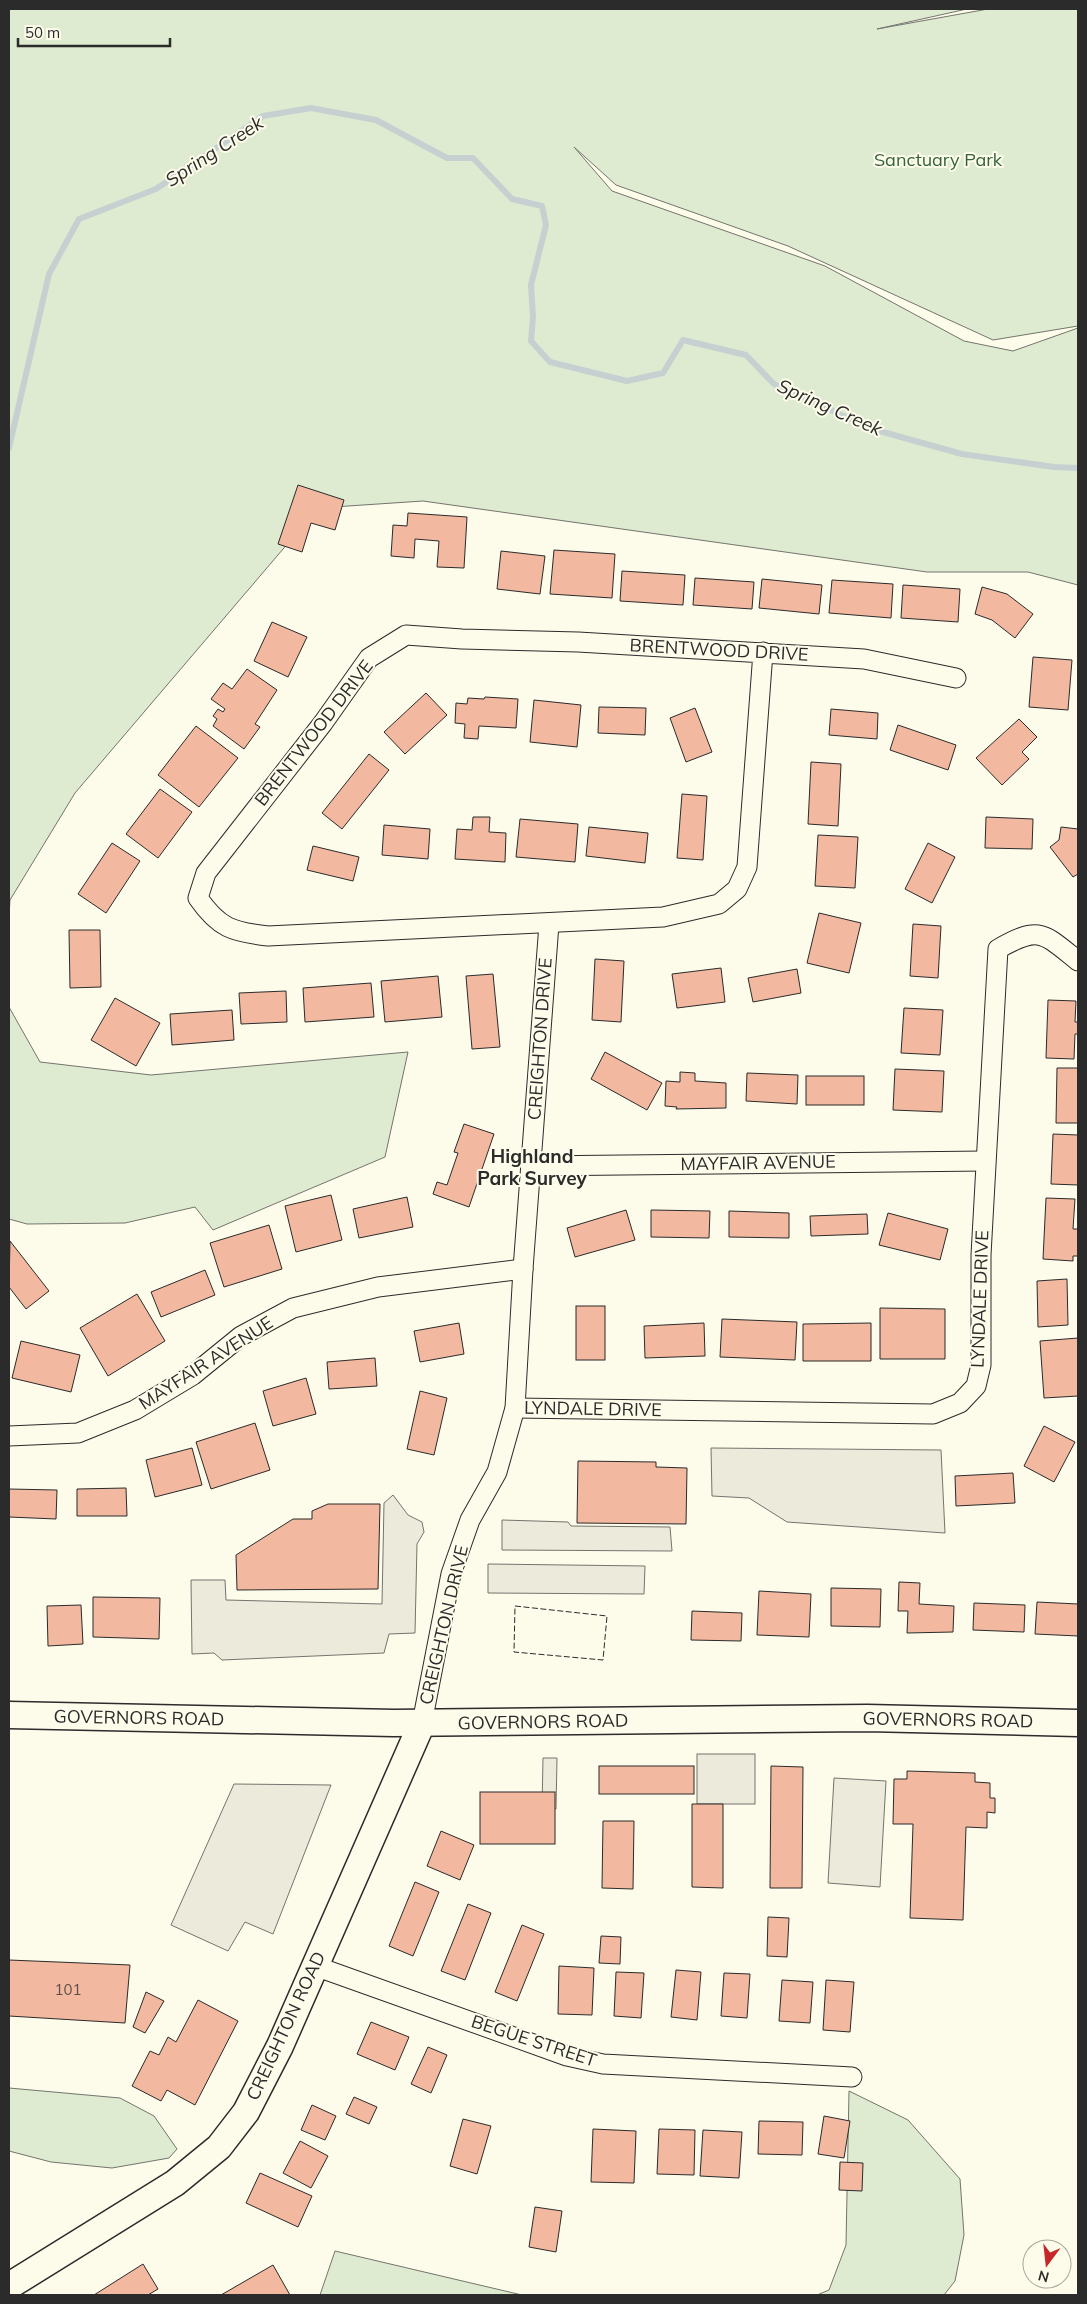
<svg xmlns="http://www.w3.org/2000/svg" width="1087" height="2304" viewBox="0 0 1087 2304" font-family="Mulish,sans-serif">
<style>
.green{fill:#deebd1;stroke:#74746e}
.parking{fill:#eceadb;stroke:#74746e}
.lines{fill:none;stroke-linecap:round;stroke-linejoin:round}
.stream{stroke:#c7d0d0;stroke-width:6}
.building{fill:#f2b8a0;stroke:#2b2b2b}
.street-casing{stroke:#2b2b2b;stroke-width:21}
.secondary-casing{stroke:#2b2b2b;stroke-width:29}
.street{stroke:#fdfbea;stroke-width:19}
.secondary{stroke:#fdfbea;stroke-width:26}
.fence{stroke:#2b2b2b;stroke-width:1;stroke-dasharray:6 2.5;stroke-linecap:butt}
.labels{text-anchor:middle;stroke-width:4;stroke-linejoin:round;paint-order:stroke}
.number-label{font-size:15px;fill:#5d4e48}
.park-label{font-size:18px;fill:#34623c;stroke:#fdfbea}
.street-label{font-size:18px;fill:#2b2b2b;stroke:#fdfbea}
.water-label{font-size:19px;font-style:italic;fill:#2b2b2b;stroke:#fdfbea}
.neighbourhood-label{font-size:19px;font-weight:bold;fill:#2b2b2b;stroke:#fdfbea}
</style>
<rect width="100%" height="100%" fill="#fdfbea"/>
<g class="green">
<polygon points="9,9 967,9 877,29 988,9 1078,9 1078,326 993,340 788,246 616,185 574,147 612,191 825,266 964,341 1013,351 1078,328 1078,585 1028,572 927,572 423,501 318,508 75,793 10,900 9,916"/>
<polygon points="9,1007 40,1062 151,1075 408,1052 385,1157 213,1230 195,1207 125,1223 27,1224 9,1219"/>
<polygon points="9,2088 120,2098 154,2116 177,2149 169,2158 112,2168 51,2162 9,2151"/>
<polygon points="849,2091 908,2120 960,2179 964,2235 955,2281 944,2295 817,2295 829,2290 846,2245"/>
<polygon points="335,2251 522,2295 320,2295"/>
</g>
<g class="parking">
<polygon points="711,1448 941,1450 945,1533 787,1522 749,1498 712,1496"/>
<polygon points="393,1495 408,1515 422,1522 424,1532 417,1544 415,1633 389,1634 384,1653 222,1660 214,1653 192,1654 191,1580 225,1580 226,1600 382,1604 384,1503"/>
<polygon points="502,1520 568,1522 571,1526 670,1527 672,1551 502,1550"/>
<polygon points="488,1564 645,1566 644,1594 488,1593"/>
<rect x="697" y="1754" width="58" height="50"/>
<polygon points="543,1758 557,1758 556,1809 542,1809"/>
<polygon points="834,1778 886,1781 880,1887 828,1883"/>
<polygon points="234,1784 331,1785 273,1934 245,1922 228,1951 171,1925"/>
</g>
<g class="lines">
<polyline class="stream" points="9,448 49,274 79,219 156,189 263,116 311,108 376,120 447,158 473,158 512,199 542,206 546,225 531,285 533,317 531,341 550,362 627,381 663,373 683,340 746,355 774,384 872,429 962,454 1054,467 1078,468"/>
</g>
<g class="building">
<polygon points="298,485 344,500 335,530 311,523 302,552 278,544"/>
<polygon points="408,513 467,517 464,568 437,567 439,541 415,539 414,558 391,556 393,525 407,526"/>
<polygon points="554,550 615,554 612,598 550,594"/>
<polygon points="501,551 545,556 540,594 497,589"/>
<polygon points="622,571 685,575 683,605 620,601"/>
<polygon points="695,578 754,582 752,609 693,605"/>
<polygon points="762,579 822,585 819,614 759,608"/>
<polygon points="832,580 893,584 891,618 829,613"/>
<polygon points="903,585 960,589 958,622 901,618"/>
<polygon points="982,587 1007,594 1033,614 1015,638 992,620 975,614"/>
<polygon points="272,622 307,637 288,677 254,661"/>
<polygon points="1033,657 1072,660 1068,710 1029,707"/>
<polygon points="247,669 277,690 255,724 260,727 244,749 213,726 217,719 213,716 218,709 223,712 225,709 211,699 223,683 232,689"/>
<polygon points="426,693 447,715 405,754 384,732"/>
<polygon points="485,697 518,699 516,728 479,726 478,739 464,738 465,724 455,723 456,703 467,704 468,698 484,699"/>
<polygon points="534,700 581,705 577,747 530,742"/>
<polygon points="599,707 646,708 645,735 598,733"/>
<polygon points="695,708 712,752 686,762 670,718"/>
<polygon points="831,709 878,713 877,739 829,735"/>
<polygon points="1019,719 1037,737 1022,752 1029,759 1002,785 976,758"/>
<polygon points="898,725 956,745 948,770 890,750"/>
<polygon points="196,726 238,758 199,807 158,775"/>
<polygon points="369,754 389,770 342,829 322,813"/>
<polygon points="811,762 841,764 838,826 808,824"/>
<polygon points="160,789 192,812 158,858 126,834"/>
<polygon points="682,794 707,796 703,860 677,858"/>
<polygon points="473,817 490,817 489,832 506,833 505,862 455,859 457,829 472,830"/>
<polygon points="986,817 1033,819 1032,849 985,848"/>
<polygon points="520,819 578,824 575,862 516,857"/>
<polygon points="384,825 430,829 428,859 382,855"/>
<polygon points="589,827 648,833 645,863 586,856"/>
<polygon points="1061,827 1078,829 1078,874 1073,877 1050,847 1059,840"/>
<polygon points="818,835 858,837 855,888 815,886"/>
<polygon points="112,843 140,861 106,913 78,894"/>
<polygon points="928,843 955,857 932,903 905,889"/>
<polygon points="313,846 359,857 353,881 307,870"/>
<polygon points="819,913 861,923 849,973 807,963"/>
<polygon points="913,924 941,926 938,978 910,976"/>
<polygon points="69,930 100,930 101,987 70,988"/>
<polygon points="595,959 624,961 621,1022 592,1020"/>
<polygon points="721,968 725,1002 677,1008 672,974"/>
<polygon points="797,969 801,993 753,1002 748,978"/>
<polygon points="493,974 500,1047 472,1049 466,976"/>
<polygon points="438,976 442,1017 385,1022 381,981"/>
<polygon points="371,983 374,1017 305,1022 303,988"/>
<polygon points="286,991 287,1022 241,1024 239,993"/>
<polygon points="115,998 160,1023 136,1066 91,1040"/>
<polygon points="1048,1000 1076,1001 1075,1022 1078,1022 1078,1034 1075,1034 1074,1059 1046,1058"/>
<polygon points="904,1008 943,1010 940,1055 901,1053"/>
<polygon points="232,1010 234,1040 172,1045 170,1014"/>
<polygon points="605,1052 662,1083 647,1110 591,1079"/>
<polygon points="1057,1068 1078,1068 1078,1123 1056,1123"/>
<polygon points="895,1069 944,1071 942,1112 893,1110"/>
<polygon points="680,1072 695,1073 695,1081 726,1083 726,1108 676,1109 677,1107 665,1106 666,1081 680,1082"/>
<polygon points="747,1073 798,1075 797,1104 746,1101"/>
<rect x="806" y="1076" width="58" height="29"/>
<polygon points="464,1124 494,1134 469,1207 433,1194 437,1182 447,1185 458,1153 454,1152"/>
<polygon points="1053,1134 1078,1135 1078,1185 1051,1184"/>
<polygon points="331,1195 342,1240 296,1252 285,1206"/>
<polygon points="407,1197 413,1227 359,1238 353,1209"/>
<polygon points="1046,1198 1075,1199 1073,1229 1078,1229 1078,1256 1073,1256 1073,1261 1043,1259"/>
<polygon points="626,1210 635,1240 575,1257 567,1228"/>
<polygon points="651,1210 710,1211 709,1238 651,1237"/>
<polygon points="729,1211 789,1213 789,1238 729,1237"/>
<polygon points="888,1213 948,1229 940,1260 879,1245"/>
<polygon points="867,1214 868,1234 811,1236 810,1216"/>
<polygon points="269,1225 282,1269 224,1287 210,1243"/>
<polygon points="10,1241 49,1291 26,1309 9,1287"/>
<polygon points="205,1270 215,1295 161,1317 151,1292"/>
<polygon points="1067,1279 1068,1325 1038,1327 1037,1281"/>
<polygon points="137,1294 165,1341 108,1376 80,1328"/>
<rect x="576" y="1306" width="29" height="54"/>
<polygon points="880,1308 945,1309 945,1359 880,1359"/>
<polygon points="722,1319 797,1322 795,1360 720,1357"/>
<polygon points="459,1323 464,1354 420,1362 414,1331"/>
<polygon points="704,1323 705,1356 645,1358 644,1326"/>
<polygon points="871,1323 871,1361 803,1361 803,1324"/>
<polygon points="1078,1338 1078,1396 1044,1398 1040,1341"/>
<polygon points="21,1341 80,1355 71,1392 12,1378"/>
<polygon points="375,1358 377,1386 329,1389 327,1362"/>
<polygon points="306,1378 316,1414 273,1426 263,1391"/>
<polygon points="420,1391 447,1398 434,1455 407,1449"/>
<polygon points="255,1423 270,1470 211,1489 196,1442"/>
<polygon points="1044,1426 1075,1442 1054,1482 1024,1466"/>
<polygon points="192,1448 202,1485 155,1497 146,1460"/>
<polygon points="578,1461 656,1462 656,1467 687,1468 686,1524 577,1523"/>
<polygon points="1013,1473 1015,1503 956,1506 955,1476"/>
<polygon points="126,1488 127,1516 77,1516 77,1489"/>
<polygon points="9,1489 57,1490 56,1519 9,1517"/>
<polygon points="328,1504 380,1504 378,1589 237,1590 236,1555 293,1519 312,1519 312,1511"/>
<polygon points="899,1582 920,1583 919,1604 954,1606 953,1632 907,1633 908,1611 898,1611"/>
<polygon points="831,1588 881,1589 880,1627 831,1626"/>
<polygon points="759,1591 811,1594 809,1637 757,1635"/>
<polygon points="93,1597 160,1598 159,1639 93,1637"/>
<polygon points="1037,1602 1078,1604 1078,1636 1035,1634"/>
<polygon points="974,1603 1025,1605 1024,1632 973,1630"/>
<polygon points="81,1605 83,1644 48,1646 47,1606"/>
<polygon points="692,1611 742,1613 741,1641 691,1640"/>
<rect x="599" y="1766" width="95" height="28"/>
<polygon points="771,1766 803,1767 802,1888 770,1888"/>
<polygon points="907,1771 975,1773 975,1782 990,1783 990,1798 995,1798 995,1813 987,1812 987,1828 966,1827 963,1920 910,1918 913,1824 893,1824 894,1779 907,1779"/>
<rect x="480" y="1792" width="75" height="52"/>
<polygon points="692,1804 723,1804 723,1888 692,1887"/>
<polygon points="603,1821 634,1821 633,1889 602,1888"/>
<polygon points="441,1831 474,1845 460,1880 427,1866"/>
<polygon points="415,1882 439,1892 413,1956 389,1946"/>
<polygon points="468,1904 491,1913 465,1980 441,1971"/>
<polygon points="768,1917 789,1918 787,1957 767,1956"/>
<polygon points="522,1925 544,1934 517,2001 495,1992"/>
<polygon points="601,1936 621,1937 620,1964 599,1963"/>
<polygon points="9,1960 130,1965 125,2023 9,2016"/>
<polygon points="559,1966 594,1968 592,2015 558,2014"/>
<polygon points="676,1970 701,1972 697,2020 671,2017"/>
<polygon points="616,1972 644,1973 641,2018 614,2016"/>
<polygon points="724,1973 750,1974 747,2018 721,2016"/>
<polygon points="782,1980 813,1982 810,2023 779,2021"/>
<polygon points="826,1980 854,1982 850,2032 823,2030"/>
<polygon points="146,1992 164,2001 145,2033 133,2027"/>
<polygon points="198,2000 238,2021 195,2105 167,2090 161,2101 132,2086 150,2051 159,2055 168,2037 176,2042"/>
<polygon points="371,2022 409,2037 395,2070 357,2054"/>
<polygon points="428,2047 447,2055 431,2093 411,2084"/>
<polygon points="354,2097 377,2107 369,2124 346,2114"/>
<polygon points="312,2105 336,2116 325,2140 301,2130"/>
<polygon points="824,2116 850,2121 844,2158 818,2154"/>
<polygon points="463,2119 491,2126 477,2174 450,2166"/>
<polygon points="759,2121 803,2122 802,2155 758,2154"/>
<polygon points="593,2129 636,2131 634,2183 591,2182"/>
<polygon points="659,2129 695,2130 694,2175 657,2174"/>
<polygon points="703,2130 742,2132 739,2178 700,2176"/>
<polygon points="300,2141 328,2156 311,2188 283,2173"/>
<polygon points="840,2162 863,2163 862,2191 839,2190"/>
<polygon points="260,2173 312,2196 298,2227 246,2203"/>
<polygon points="535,2207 562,2211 556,2252 529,2247"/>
<polygon points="143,2264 158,2289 148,2295 94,2295"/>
<polygon points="273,2265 290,2295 221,2295"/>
</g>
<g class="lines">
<g class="street-casing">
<g id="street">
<path d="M763,652L747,867L737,889L719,904L663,917L268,936C232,932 219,928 198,898L206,873L323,723L369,658L406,635L462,639L578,642L864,659L956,678"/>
<polyline points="530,1166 985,1161"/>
<path d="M515,1408L933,1414L960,1403L976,1386L981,1365V1255L998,949C1040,925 1043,933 1078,961"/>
<polyline points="9,1436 78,1433 135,1410 193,1375 241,1336 293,1308 378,1287 523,1269"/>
<polyline points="422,1723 451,1574 470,1520 497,1472 515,1408 523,1269 549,924"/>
<polyline points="315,1966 567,2056 603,2064 852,2077"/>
</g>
</g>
<g class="secondary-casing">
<g id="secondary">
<polyline points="9,1715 394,1723 867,1718 1078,1723"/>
<polyline points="9,2286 175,2183 219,2147 246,2112 280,2046 422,1723"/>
</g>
</g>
<use href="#street" class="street"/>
<use href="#secondary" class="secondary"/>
<polygon class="fence" points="515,1606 607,1616 603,1660 514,1652"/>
</g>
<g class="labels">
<g class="number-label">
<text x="68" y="1995">101</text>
</g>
<g class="park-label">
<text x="938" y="166">Sanctuary Park</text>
</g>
<g class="street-label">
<text transform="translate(719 650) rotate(3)" y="6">BRENTWOOD DRIVE</text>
<text transform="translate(314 733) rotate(-52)" y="6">BRENTWOOD DRIVE</text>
<text transform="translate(540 1039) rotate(-86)" y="6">CREIGHTON DRIVE</text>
<text transform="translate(758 1163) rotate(-1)" y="6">MAYFAIR AVENUE</text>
<text transform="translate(980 1299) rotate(-88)" y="6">LYNDALE DRIVE</text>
<text transform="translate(206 1363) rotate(-33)" y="6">MAYFAIR AVENUE</text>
<text transform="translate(593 1409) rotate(1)" y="6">LYNDALE DRIVE</text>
<text transform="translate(444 1625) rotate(-77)" y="6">CREIGHTON DRIVE</text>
<text transform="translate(139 1718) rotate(1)" y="6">GOVERNORS ROAD</text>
<text transform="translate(948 1720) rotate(1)" y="6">GOVERNORS ROAD</text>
<text transform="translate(543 1722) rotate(-1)" y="6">GOVERNORS ROAD</text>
<text transform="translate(286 2026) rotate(-65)" y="6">CREIGHTON ROAD</text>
<text transform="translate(534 2041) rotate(18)" y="6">BEGUE STREET</text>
</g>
<g class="water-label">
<text transform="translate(214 151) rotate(-33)" y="7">Spring Creek</text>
<text transform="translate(830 407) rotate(24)" y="7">Spring Creek</text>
</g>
<g class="neighbourhood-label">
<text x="532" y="1163">Highland<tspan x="532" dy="22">Park Survey</tspan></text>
</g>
</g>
<rect width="1087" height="2304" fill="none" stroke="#2b2b2b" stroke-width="20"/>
<g transform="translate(1047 2264) rotate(195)"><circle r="24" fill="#fdfbea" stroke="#a9a89e"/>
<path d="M0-4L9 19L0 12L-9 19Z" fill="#c62828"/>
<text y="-8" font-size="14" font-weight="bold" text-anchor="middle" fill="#2b2b2b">N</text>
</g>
<path d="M18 38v8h152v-8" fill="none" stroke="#2b2b2b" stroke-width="2.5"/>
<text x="25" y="38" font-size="15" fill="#2b2b2b" stroke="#fdfbea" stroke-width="4" paint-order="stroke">50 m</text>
</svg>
